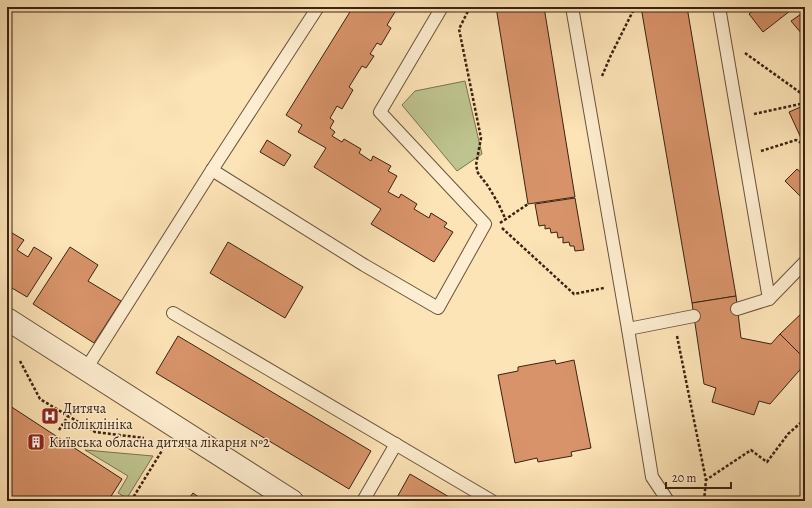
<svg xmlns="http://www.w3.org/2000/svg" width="812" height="508" viewBox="0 0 812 508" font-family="Alegreya,serif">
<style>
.green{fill:#bec48f;stroke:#7c7350}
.building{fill:#d8936a;stroke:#3a2212}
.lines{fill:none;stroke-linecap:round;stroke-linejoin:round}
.service-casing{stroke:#6b523b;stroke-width:14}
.tertiary-casing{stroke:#6b523b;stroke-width:24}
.path{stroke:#3a2212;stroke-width:2.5;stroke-dasharray:3 2;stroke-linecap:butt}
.service{stroke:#feedd0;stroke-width:12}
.tertiary{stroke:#feedd0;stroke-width:22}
.labels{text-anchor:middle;stroke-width:3;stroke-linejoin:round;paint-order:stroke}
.poi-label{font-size:14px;fill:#3a2212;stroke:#feedd0;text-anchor:start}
</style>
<rect width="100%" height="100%" fill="#fde4b7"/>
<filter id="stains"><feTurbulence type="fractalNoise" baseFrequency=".005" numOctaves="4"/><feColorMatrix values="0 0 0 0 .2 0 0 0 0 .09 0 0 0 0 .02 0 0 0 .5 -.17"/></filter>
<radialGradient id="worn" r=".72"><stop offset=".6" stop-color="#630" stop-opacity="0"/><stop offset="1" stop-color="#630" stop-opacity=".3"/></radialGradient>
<g class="green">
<polygon points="465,81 482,154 457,171 402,105 415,91"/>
<polygon points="85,450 153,456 127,498 118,493 128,476"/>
</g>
<g class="building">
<polygon points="353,7 398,7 387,25 391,28 381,45 377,43 370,54 374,56 366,68 362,66 349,87 353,90 342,109 337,106 330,118 334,121 330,128 335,132 332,136 342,142 344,139 361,149 359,153 371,161 373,156 391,166 388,171 397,176 388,192 399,198 401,194 417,204 414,209 429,218 431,213 447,223 444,227 453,232 434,262 371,224 381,209 314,167 326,148 298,132 302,125 286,115"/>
<polygon points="496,7 544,7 575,197 528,204"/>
<polygon points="641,7 687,7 736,296 692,303"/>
<polygon points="755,7 795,7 763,32 749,14 756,8"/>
<polygon points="800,7 805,7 805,32 802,34 791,21 804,12"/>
<polygon points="805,105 805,137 801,138 789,112"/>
<polygon points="267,140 291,155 284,166 260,152"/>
<polygon points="797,169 805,176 805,201 785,181"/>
<polygon points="575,198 584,250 575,251 574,246 570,246 569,242 563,243 563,237 558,238 557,232 551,233 550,228 545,229 545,225 539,226 535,204"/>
<polygon points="7,230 24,240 17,250 28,257 34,247 52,258 27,297 7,285"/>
<polygon points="228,242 303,287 285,318 210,273"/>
<polygon points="70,247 98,265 88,281 121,301 94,343 33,304"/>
<polygon points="736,296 741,338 771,344 780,334 805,359 805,364 770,404 759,401 754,415 712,402 716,388 704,384 692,303"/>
<polygon points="805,310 805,359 780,334"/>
<polygon points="178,336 371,451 349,489 156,373"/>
<polygon points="555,360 556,364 574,360 591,448 571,452 572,456 538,462 537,458 515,463 498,375 518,371 518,367"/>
<polygon points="7,404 122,479 108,501 7,501"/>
<polygon points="410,474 456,501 395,501"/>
<polygon points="193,493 204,501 187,501"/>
</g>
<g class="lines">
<g class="service-casing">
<g id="service">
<polyline points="318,7 212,170 364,265 438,308 485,224 380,112 442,7"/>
<polyline points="572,7 628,329 652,477 668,501"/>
<polyline points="719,7 769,299"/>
<polyline points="737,309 769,299 805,262"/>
<polyline points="173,313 492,501"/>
<polyline points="628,329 694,316"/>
<polyline points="86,369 212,170"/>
<polyline points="363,501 396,444"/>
</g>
</g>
<g class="tertiary-casing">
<polyline id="tertiary" points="7,319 292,501"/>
</g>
<g class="path">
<polyline points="470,7 459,29 481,138 476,165 478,173 488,186 498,203 506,220"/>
<polyline points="745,53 805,96"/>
<polyline points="602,76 611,55 635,7"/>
<polyline points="754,114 805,103"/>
<polyline points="761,151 796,140 805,145"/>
<polyline points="804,175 805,146"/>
<polyline points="500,223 528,204"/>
<polyline points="502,228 574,294 604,288"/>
<polyline points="677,336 706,480"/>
<polyline points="20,361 40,399 95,432 144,438"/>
<polyline points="59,430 68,416"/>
<polyline points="131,501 163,449"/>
<polyline points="704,501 706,480 751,450 767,462 788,434 805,419"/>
</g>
<use href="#service" class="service"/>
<use href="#tertiary" class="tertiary"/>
</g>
<defs>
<g id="hospital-square" transform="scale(0.9)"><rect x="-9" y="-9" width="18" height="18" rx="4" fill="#8f2418" stroke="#feedd0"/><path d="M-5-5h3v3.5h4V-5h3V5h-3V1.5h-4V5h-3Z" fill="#fff"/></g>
<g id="building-square" transform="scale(0.9)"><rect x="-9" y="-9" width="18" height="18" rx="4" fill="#8f2418" stroke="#feedd0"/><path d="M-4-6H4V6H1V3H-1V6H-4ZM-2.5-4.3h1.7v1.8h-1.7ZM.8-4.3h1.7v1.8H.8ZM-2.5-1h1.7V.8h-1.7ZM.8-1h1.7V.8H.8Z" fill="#fff"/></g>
</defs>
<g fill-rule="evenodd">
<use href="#hospital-square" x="50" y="416"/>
<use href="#building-square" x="36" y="442"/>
</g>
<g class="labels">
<g class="poi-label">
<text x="63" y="413">Дитяча<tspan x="63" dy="16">поліклініка</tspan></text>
<text x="49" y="447">Київська обласна дитяча лікарня №2</text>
</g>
</g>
<rect width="812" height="508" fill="none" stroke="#fde4b7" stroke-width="24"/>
<rect x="8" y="8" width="796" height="492" fill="none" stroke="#3a2212" stroke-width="2"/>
<rect x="12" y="12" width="788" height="484" fill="none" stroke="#3a2212"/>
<path d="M666 482v6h65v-6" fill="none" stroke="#3a2212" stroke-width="2"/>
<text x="672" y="482" font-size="12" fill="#3a2212" stroke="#feedd0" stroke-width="3" paint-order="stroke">20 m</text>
<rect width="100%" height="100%" filter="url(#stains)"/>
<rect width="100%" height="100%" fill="url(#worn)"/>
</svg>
